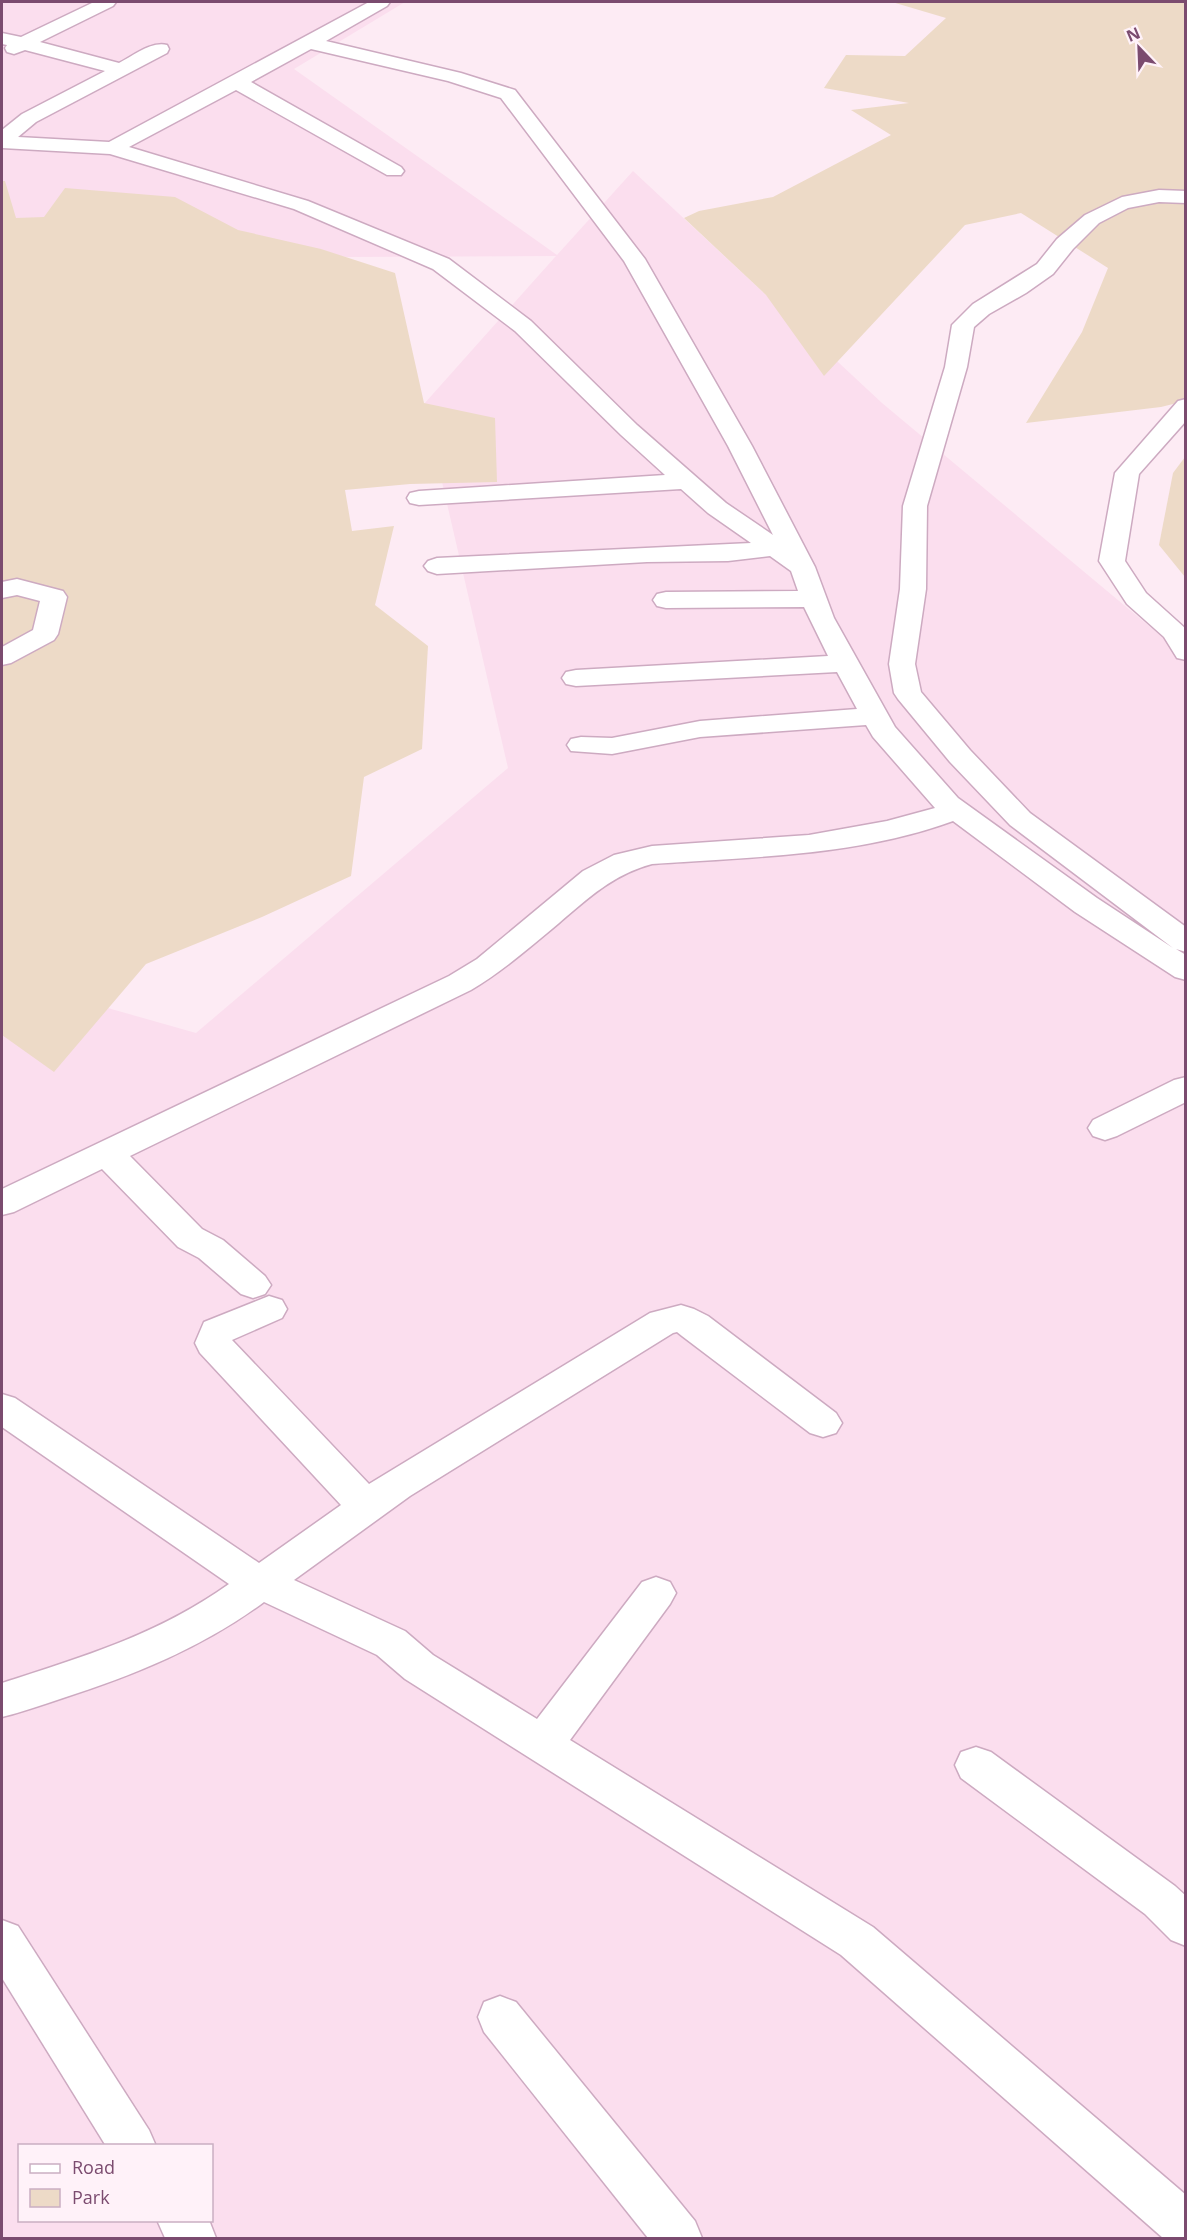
<svg xmlns="http://www.w3.org/2000/svg" width="1187" height="2240" viewBox="0 0 1187 2240" font-family="'Open Sans',sans-serif">
<style>
.residential{fill:#fbdeee;fill-rule:evenodd}
.green{fill:#eddac7}
.lines{fill:none;stroke-linecap:round;stroke-linejoin:round}
.minor-casing{stroke:#cdaac1;stroke-width:3}
.minor{fill:#fff;fill-rule:evenodd}
</style>
<rect width="100%" height="100%" fill="#fdebf4"/>
<path class="residential" d="M2,2H405L294,69L557,255L633,171L882,403L1185,656V2238H2V978L196,1033L508,768L424,404L556,256L346,257L140,224L2,222ZM20,2146H212V2220H20Z"/>
<g class="green">
<polygon points="892,2 1185,2 1185,401 1161,407 1026,423 1082,332 1108,268 1021,213 965,225 824,376 766,295 684,218 699,211 773,197 891,135 851,110 909,103 824,88 846,55 905,56 946,18"/>
<polygon points="2,181 5,181 16,218 44,217 65,188 175,197 238,230 321,249 395,273 424,403 495,418 497,482 410,484 345,490 352,531 394,526 375,605 428,646 422,749 364,777 351,876 262,917 146,964 54,1072 2,1035"/>
<polygon points="1185,457 1185,577 1159,545 1173,473"/>
</g>
<g class="lines">
<g class="minor-casing">
<g id="minor">
<path d="M94,2H116L113,6L40,42L119,63C133,56 151,41 167,45L169,49L167,53L36,122L18,137L109,142L369,2H390L387,6L326,41L461,73L515,90L645,259L752,446L815,567L834,618L895,727L958,798L1097,898L1173,948L1010,825L950,762L898,699L894,693L889,664L900,589L903,506L945,367L952,325L973,304L1037,264L1057,239L1085,215L1122,197L1159,190L1186,191V203L1159,202L1128,208L1099,223L1073,249L1053,274L1026,293L989,314L974,327L967,367L927,506L926,589L915,664L921,692L970,750L1030,813L1186,927V952L1176,949L1186,955V980L1175,977L1075,912L953,821C857,856 752,857 652,864C614,874 588,898 559,923C530,947 503,971 471,990L130,1156L202,1229L223,1240L265,1276L271,1285L265,1294L253,1298L241,1294L199,1258L178,1247L102,1169L14,1212L2,1215V1189L449,976L477,959L583,871L614,855L652,846L809,835L887,821L935,808L873,737L866,725L700,737L612,754L571,751L567,745L571,739L581,737L612,738L700,721L857,709L837,672L576,686L566,684L562,678L566,672L576,670L828,656L804,607L666,608L657,606L653,600L657,594L666,592L798,591L791,571L770,556L728,561L647,562L437,574L428,571L424,566L428,561L437,558L751,543L708,513L681,489L419,505L410,503L407,498L410,493L419,491L665,475L621,435L515,331L433,269L294,209L110,154L2,148V130L22,114L105,71L25,50L14,54L7,52L5,48L7,45L2,44V33L21,37ZM311,49L448,81L501,98L624,261L728,446L773,535L726,503L637,425L531,321L449,259L308,201L129,147L236,90L387,175H401L404,171L401,167L251,82Z"/>
<polygon points="1186,399 1186,421 1139,474 1125,561 1146,593 1186,629 1186,660 1177,658 1164,637 1127,604 1099,561 1115,473 1178,401"/>
<polygon points="17,579 63,591 67,597 58,634 54,640 11,663 2,665 2,647 33,630 40,601 17,595 2,598 2,582"/>
<polygon points="1186,1077 1186,1102 1117,1136 1105,1140 1093,1136 1088,1128 1093,1120 1174,1080"/>
<path d="M269,1296L282,1300L287,1309L282,1318L232,1340L369,1484L650,1313L681,1305L694,1309L708,1316L836,1413L842,1423L836,1433L823,1437L810,1433L682,1336L677,1332L673,1333L410,1496L294,1580L405,1631L433,1655L537,1719L642,1582L656,1577L670,1582L676,1593L670,1604L570,1740L873,1927L1186,2195V2238H1163L841,1955L405,1679L377,1655L264,1602C203,1647 135,1675 63,1698C42,1705 22,1712 2,1717V1683C83,1657 159,1634 229,1584L2,1427V1394L15,1398L259,1563L341,1505L200,1353L195,1343L204,1322Z"/>
<polygon points="976,1747 991,1752 1175,1886 1186,1896 1186,1946 1171,1940 1145,1914 961,1778 955,1765 961,1752"/>
<polygon points="2,1920 18,1926 149,2130 156,2146 106,2146 2,1978"/>
<polygon points="500,1996 516,2002 695,2221 702,2238 648,2238 484,2032 478,2017 484,2002"/>
<polygon points="157,2220 209,2220 216,2238 165,2238"/>
</g>
</g>
<use href="#minor" class="minor"/>
</g>
<rect width="1187" height="2240" fill="none" stroke="#7b4b6f" stroke-width="6"/>
<rect x="18" y="2144" width="195" height="78" fill="#fff2f9" stroke="#caafc2" stroke-width="1.5"/>
<rect x="30" y="2164" width="30" height="9" fill="#ffffff" stroke="#caafc2" stroke-width="1.5"/>
<text x="72" y="2174" font-size="18" fill="#7b4b6f">Road</text>
<rect x="30" y="2189" width="30" height="18" fill="#eddac7" stroke="#caafc2" stroke-width="1.5"/>
<text x="72" y="2204" font-size="18" fill="#7b4b6f">Park</text>
<g transform="translate(1139 48) rotate(337)" stroke="#fff2f9" stroke-width="4.5" paint-order="stroke">
<path d="M0-4.5L10 22L0 15L-10 22Z" fill="#7b4b6f"/>
<text y="-9" font-size="16" font-weight="bold" text-anchor="middle" fill="#7b4b6f">N</text>
</g>
</svg>
